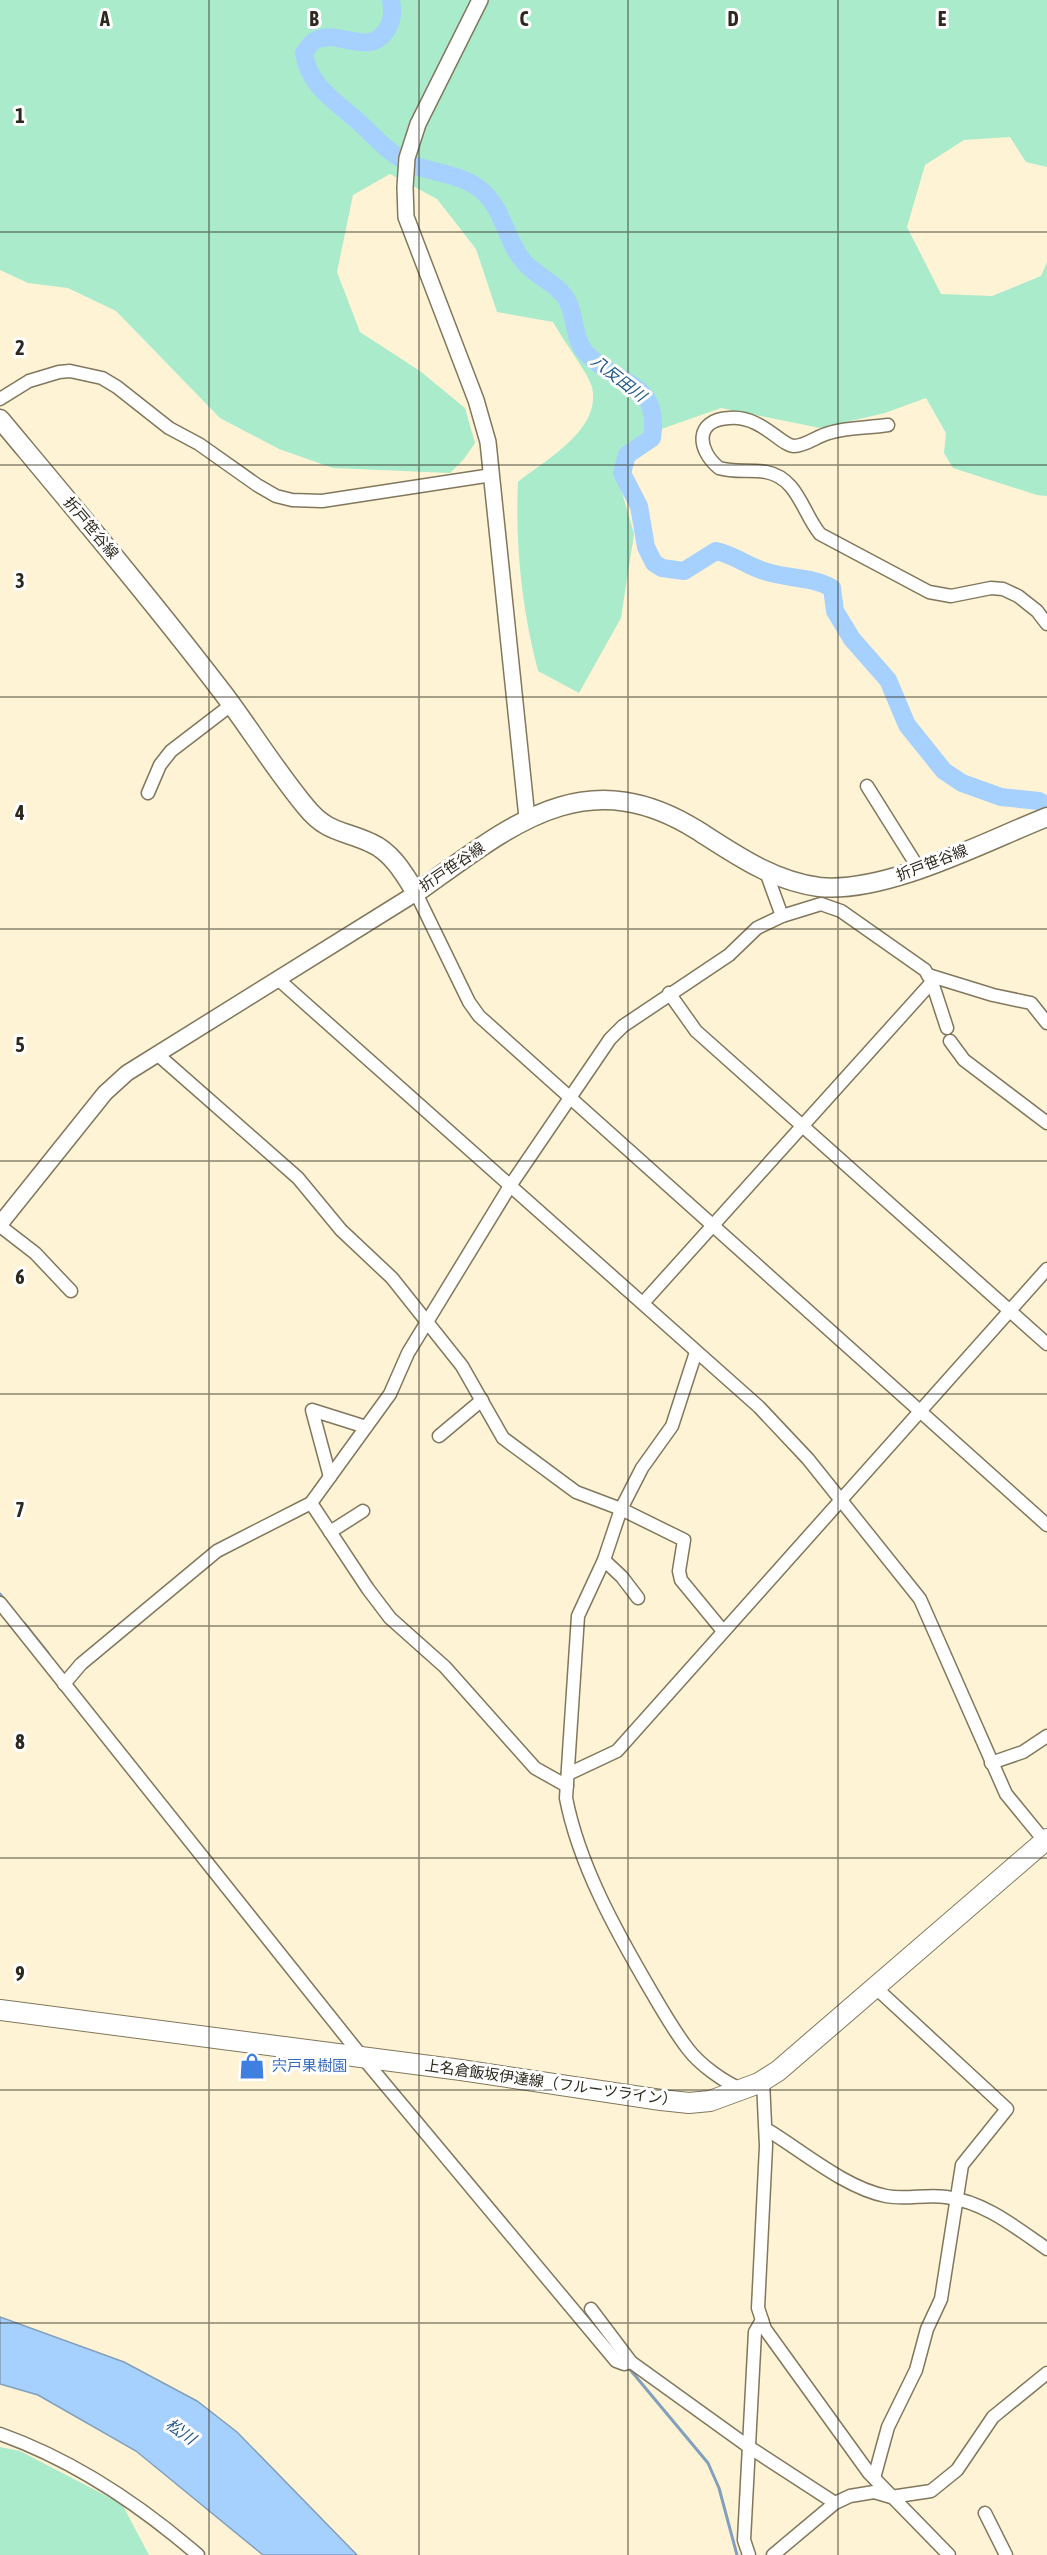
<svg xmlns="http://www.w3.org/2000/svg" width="1047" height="2555" viewBox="0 0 1047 2555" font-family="'Asap Condensed','Noto Sans JP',sans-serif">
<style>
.green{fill:#aaebcc}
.water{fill:#a6d1fe;stroke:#829fbb;stroke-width:1.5}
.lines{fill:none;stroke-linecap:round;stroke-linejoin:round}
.stream{stroke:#829fbb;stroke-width:3}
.river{stroke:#a6d1fe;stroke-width:18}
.minor-casing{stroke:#81775c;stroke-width:15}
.tertiary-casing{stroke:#81775c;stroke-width:18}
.secondary-casing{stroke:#81775c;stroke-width:21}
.primary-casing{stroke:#81775c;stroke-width:22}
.minor{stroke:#fff;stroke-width:12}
.tertiary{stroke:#fff;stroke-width:15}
.secondary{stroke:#fff;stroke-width:18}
.primary{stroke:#fff;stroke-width:20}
.grid{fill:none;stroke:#2d291e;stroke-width:1.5;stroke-opacity:0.55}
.labels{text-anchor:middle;stroke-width:6;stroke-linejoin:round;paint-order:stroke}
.street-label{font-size:15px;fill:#2d291e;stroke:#fff}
.shop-label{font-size:15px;fill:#366cbe;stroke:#fff;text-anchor:start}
.water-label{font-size:16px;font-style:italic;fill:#1e5688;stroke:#fff}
.grid-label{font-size:20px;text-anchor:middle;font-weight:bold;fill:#2d291e;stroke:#fff;stroke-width:6;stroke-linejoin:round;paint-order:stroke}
</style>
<rect width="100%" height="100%" fill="#fef3d5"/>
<g class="green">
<path d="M0,0H1047V167L1026,162L1010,137L964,140L925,165L907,227L941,294L992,296L1041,276L1047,262V496L1037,495L953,468L944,453L946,433L926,398L885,413L820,428L721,408L653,432L616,471L634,534L621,618L579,693L538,671C522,610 515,545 518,482C546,459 602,430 592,387C588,373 561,337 553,322L497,312L476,249L437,199L390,174L353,195L337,272L360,332L420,371L465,408L475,443L464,459L450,473L333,468L279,449L220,418L116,311L68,288L28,283L0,270Z"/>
<polygon points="0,2447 20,2451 122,2504 149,2555 0,2555"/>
</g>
<polygon class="water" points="0,2317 124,2362 197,2401 237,2432 357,2555 263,2555 136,2451 38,2395 0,2384"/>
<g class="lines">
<g class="stream">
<polyline points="0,1594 6,1602"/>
<polyline points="24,1623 48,1653"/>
<polyline points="627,2366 708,2463 719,2488 737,2555"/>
</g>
<path class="river" d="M391,0C393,12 393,21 386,31C368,57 339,29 316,40C311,42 307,49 304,53C309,88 339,103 362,125C380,142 392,157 416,166C437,173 462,175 480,189C504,208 505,240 524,262C536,276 556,283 566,298C576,314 573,339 586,353C618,387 661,380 652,438L627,455L622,473L639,506L646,547L654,563L662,568L684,571L716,551C737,556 745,565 764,571C786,579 811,576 832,588L835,611L852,639L888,680L907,725L944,771L962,783L1001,797L1039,801L1047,807"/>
<g class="minor-casing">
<g id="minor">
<polyline points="0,399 29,381 59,372 70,371 102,378 117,387 169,428 199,444 257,485 276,496 292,500 322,501 492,475"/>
<path d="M888,425C869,428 847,427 829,433C817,436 806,446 794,446C781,446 761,415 729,418C694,420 697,450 719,468C735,473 750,469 766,472C798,478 802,512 820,534L929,592L951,596L991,588L1003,589L1018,596L1037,611L1047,624"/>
<polyline points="867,786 919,869"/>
<polyline points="148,793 160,765 171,751 231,705"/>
<polyline points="766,872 782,916"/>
<polyline points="416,893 469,1002 479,1016 1047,1525"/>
<polyline points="928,975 993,995 1031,1003 1047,1023"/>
<polyline points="279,980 759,1407 808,1459 920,1599 1006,1794 1047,1844"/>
<polyline points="669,993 696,1031 1047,1344"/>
<polyline points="950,1041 964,1060 1047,1123"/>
<polyline points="157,1054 298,1178 341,1230 392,1278 462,1366 503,1438 576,1492 621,1509 684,1540 679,1571 681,1580 723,1631"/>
<polyline points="0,1226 35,1253 71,1291"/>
<polyline points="643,1303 932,982"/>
<path d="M696,1352L672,1426L642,1468L621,1509L604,1560L578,1616L566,1798C579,1865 616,1931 651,1991C662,2010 674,2031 688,2049C700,2065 724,2082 743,2090"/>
<polyline points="439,1436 482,1400"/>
<polyline points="330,1477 312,1410 366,1427"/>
<polyline points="311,1503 368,1589 390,1618 445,1667 535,1768 567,1786"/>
<polyline points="330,1532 363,1511"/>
<polyline points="604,1560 622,1577 638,1598"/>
<polyline points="0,1603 363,2058 616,2361 624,2364 631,2362"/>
<polyline points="64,1684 81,1664 217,1551 311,1503 390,1394 408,1353 510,1186 610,1039 623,1026 729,955 757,928 782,916 821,904 841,911 925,970 932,982 947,1028"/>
<polyline points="991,1763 1023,1752 1047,1736"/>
<polyline points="568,1774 617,1751 1047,1269"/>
<polyline points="763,2081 766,2146 758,2308 765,2329 869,2473 949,2555"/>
<path d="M766,2129C801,2150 845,2188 886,2196C905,2200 926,2194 946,2197C985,2202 1015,2227 1047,2249"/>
<polyline points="591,2309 631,2362 749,2447 835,2503"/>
<path d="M0,2434C73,2460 139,2504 198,2555"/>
<polyline points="874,2478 888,2427 916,2370 927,2329 941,2299 962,2165 1007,2109 876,1988"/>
<polyline points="985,2513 1006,2555"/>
<polyline points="749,2555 744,2540 755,2332 762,2320"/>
<polyline points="773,2555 835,2503 850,2496 874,2492 891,2497 931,2491 957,2470 993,2417 1047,2373"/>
</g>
</g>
<g class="tertiary-casing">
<g id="tertiary">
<polyline points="480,0 418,124 407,158 405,187 406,217 476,400 488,442 527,818"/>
<polyline points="0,1224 105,1093 127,1073 416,893"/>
</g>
</g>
<g class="secondary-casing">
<path id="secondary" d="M0,419C75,509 151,599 223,693C251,730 276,771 306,807C327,833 343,830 371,843C392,852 405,875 416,893C508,828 583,759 697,830C736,855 773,881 819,887C886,894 984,842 1047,817"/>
</g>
<g class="primary-casing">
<polyline id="primary" points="0,2010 461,2070 661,2100 689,2103 710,2101 759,2083 778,2071 1047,1839"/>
</g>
<use href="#minor" class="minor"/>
<use href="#tertiary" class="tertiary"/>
<use href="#secondary" class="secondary"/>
<use href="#primary" class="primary"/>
</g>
<path class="grid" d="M209,0V2555M419,0V2555M628,0V2555M838,0V2555M0,232H1047M0,465H1047M0,697H1047M0,929H1047M0,1161H1047M0,1394H1047M0,1626H1047M0,1858H1047M0,2090H1047M0,2323H1047"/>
<defs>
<g id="shop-bare" transform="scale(2.07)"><path d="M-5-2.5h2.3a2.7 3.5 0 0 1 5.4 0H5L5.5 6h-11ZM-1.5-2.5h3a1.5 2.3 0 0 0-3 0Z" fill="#3f7fe0" stroke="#fff" stroke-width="2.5" paint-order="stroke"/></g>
</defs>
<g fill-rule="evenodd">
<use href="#shop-bare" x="252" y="2066"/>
</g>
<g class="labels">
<g class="street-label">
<text transform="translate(91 528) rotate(50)" y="5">折戸笹谷線</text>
<text transform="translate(932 863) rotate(-21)" y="5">折戸笹谷線</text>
<text transform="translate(452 867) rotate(-34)" y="5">折戸笹谷線</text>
<text transform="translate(551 2083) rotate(8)" y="5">上名倉飯坂伊達線（フルーツライン）</text>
</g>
<g class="shop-label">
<text x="272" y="2071">宍戸果樹園</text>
</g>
<g class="water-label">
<text transform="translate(619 378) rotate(38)" y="6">八反田川</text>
<text transform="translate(181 2431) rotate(35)" y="6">松川</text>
</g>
</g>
<g class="grid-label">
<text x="105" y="26">A</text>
<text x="314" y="26">B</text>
<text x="524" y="26">C</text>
<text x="733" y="26">D</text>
<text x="942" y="26">E</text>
<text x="20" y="123">1</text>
<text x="20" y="355">2</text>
<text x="20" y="588">3</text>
<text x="20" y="820">4</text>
<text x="20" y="1052">5</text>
<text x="20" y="1284">6</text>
<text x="20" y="1517">7</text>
<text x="20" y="1749">8</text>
<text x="20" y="1981">9</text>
</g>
</svg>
